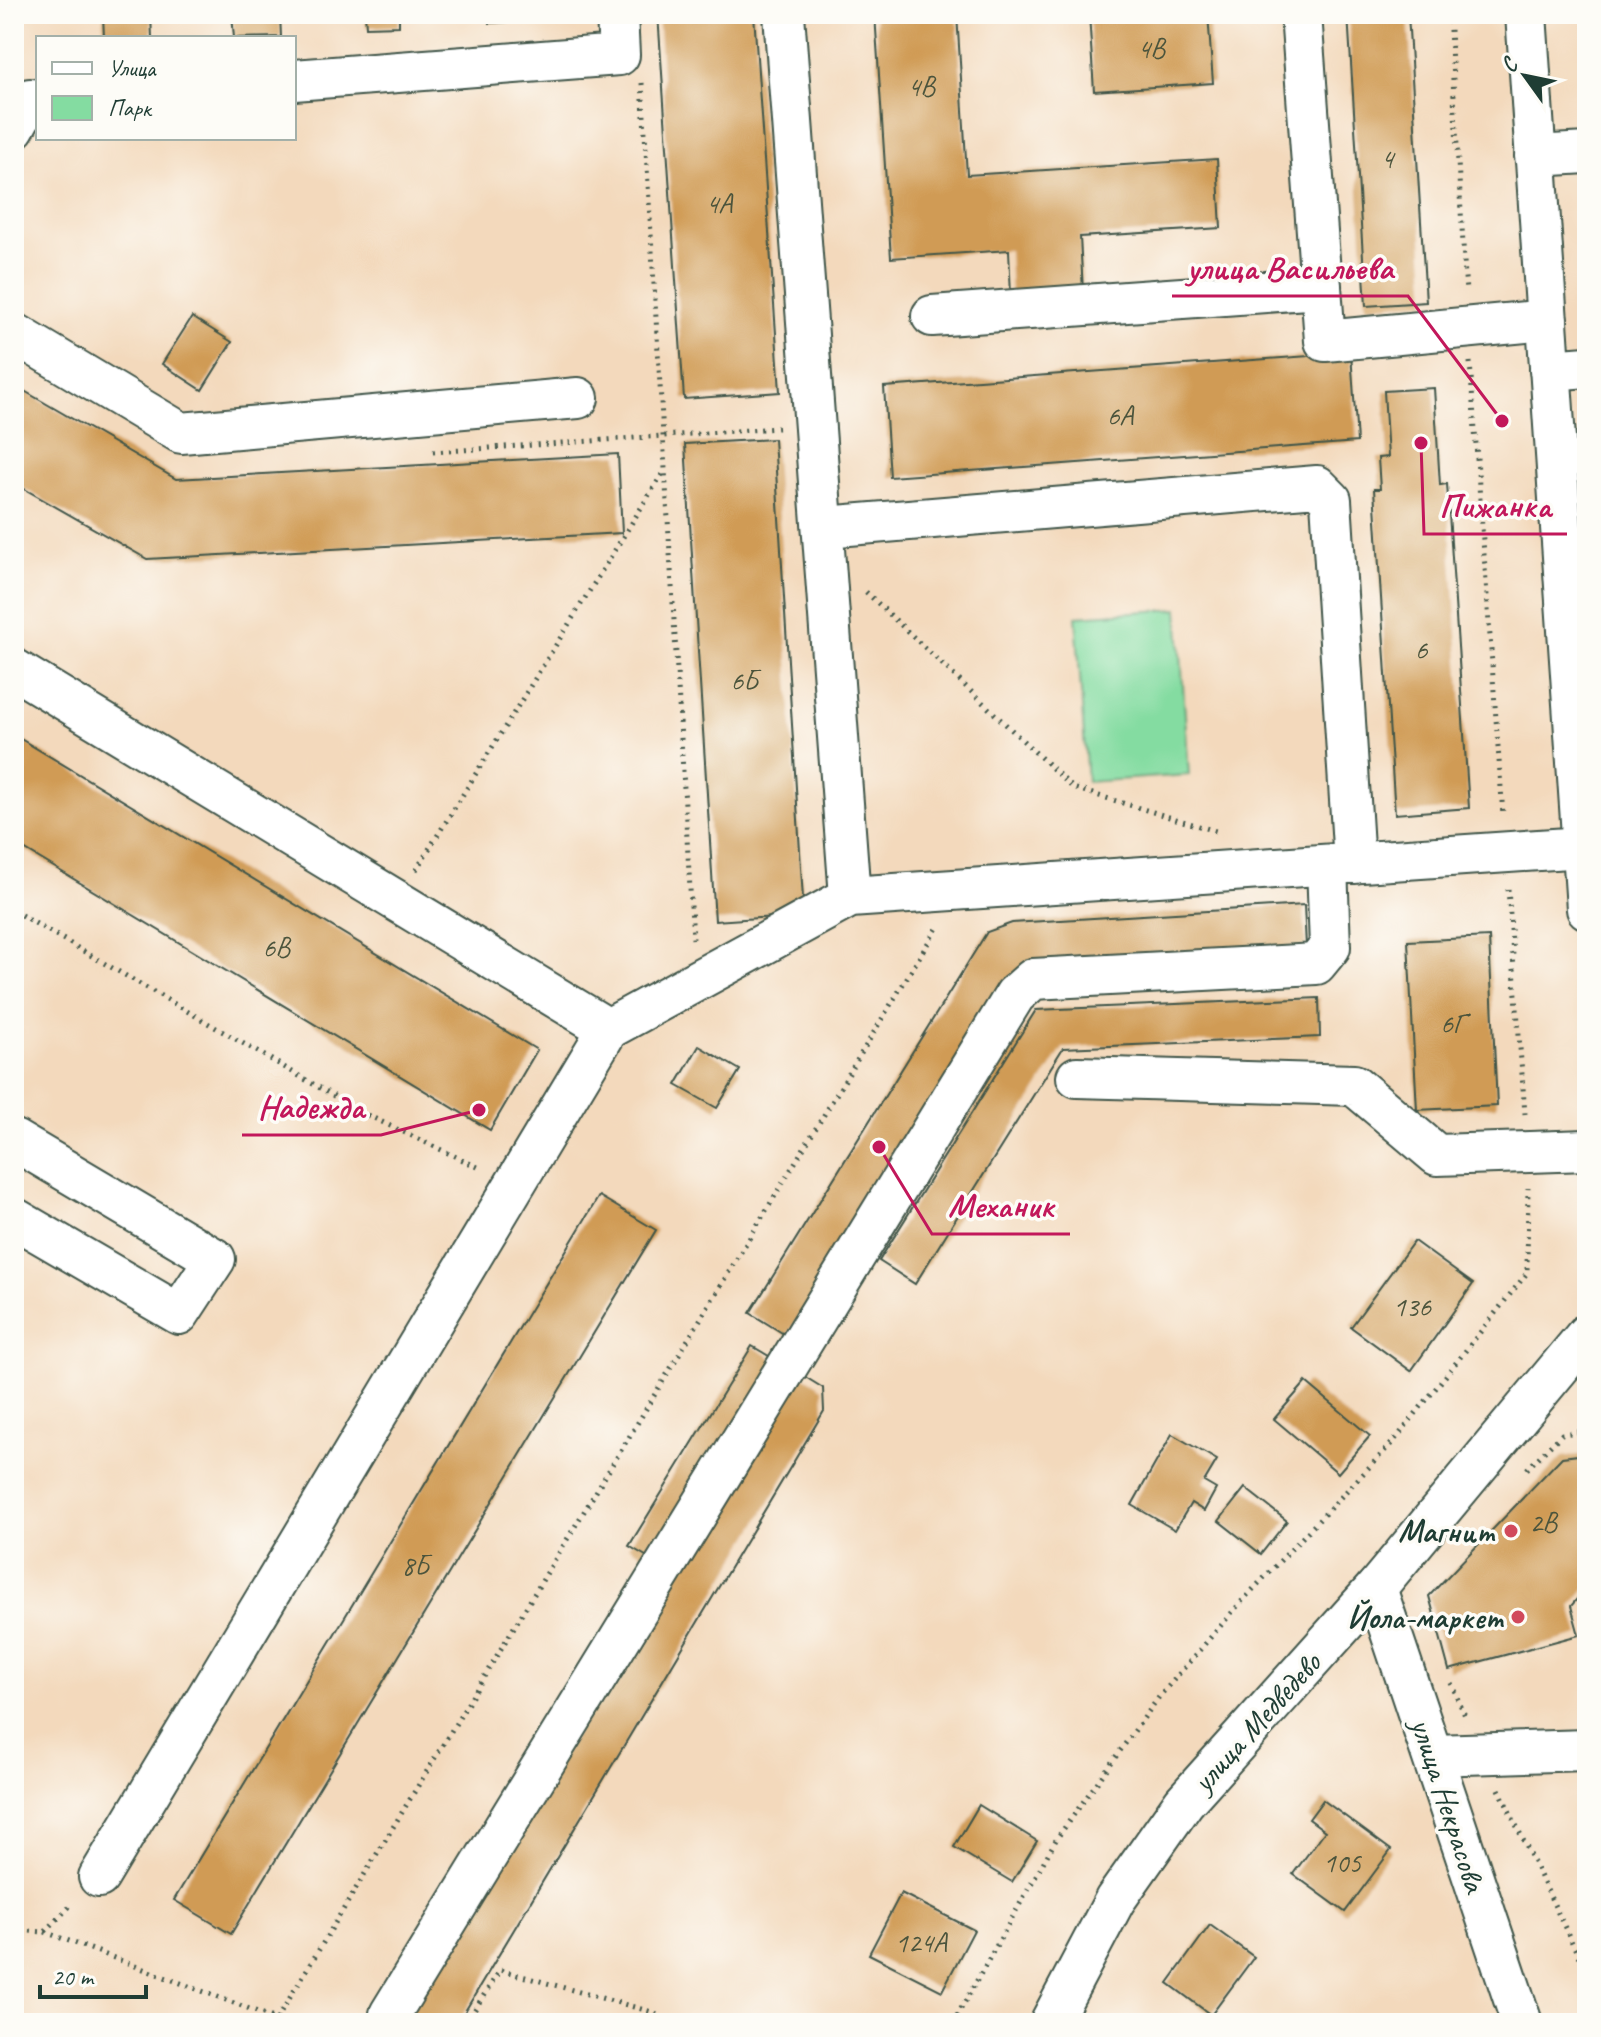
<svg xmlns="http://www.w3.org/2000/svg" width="1601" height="2037" viewBox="0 0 1601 2037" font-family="Caveat,sans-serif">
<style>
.green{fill:#84dca1;stroke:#528c6a;stroke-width:2}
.building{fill:#d09b55}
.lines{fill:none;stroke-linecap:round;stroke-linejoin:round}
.minor-casing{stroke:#3f5448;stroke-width:44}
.path{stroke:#3f5448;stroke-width:5;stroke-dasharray:2 6;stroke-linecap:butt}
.minor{stroke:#fff;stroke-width:40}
.poi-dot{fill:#d1495b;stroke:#fdfcf7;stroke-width:3}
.labels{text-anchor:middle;stroke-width:7;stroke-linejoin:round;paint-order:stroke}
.number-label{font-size:28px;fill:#4b543c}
.poi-label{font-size:32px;font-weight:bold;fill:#1f3d34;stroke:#fdfcf7;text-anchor:end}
.street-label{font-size:32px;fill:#1f3d34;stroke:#fdfcf7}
.leader{fill:none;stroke:#c2185b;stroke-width:3}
.callout-dot{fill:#c2185b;stroke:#fdfcf7;stroke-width:3}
.callout-label{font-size:34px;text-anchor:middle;font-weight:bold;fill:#c2185b;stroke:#fdfcf7;stroke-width:7;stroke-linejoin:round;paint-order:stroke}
</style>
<rect width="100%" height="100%" fill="#fdfcf7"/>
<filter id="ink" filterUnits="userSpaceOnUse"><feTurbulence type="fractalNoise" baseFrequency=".0125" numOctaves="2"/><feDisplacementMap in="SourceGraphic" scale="16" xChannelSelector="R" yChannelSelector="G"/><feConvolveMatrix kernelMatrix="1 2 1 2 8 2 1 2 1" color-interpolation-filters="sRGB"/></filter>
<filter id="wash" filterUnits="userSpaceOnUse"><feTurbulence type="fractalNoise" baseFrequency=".006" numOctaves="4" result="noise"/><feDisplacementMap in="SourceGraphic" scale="32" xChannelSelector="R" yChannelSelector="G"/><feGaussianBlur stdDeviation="1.8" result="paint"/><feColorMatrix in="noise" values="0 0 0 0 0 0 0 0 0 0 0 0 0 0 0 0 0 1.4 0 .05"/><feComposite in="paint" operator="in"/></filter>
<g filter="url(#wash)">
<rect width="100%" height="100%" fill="#f3d9bc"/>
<polygon class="green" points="1178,609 1189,775 1087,782 1076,616"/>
<g id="blocks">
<g class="building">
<polygon points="103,14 151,14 152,38 104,38"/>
<polygon points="232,14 280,14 281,37 234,38"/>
<polygon points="365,14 399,14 399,26 366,27"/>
<polygon points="489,14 531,14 532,21 489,23"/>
<polygon points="658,14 754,14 780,392 684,399"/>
<polygon points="875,14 957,14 967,175 1217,159 1221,228 1080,237 1083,291 1011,296 1009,250 891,258"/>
<polygon points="1089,14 1208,14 1213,83 1094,91"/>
<polygon points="1348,14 1408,14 1426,302 1366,306"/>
<polygon points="192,317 232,342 202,390 162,364"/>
<polygon points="1351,353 1357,442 890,477 884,387"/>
<polygon points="14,385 176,479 618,454 622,533 147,559 14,483"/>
<polygon points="1434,388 1440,485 1447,484 1469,808 1395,814 1374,489 1380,489 1378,458 1388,457 1384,391"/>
<polygon points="774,439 804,915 715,921 685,444"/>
<polygon points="14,735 537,1050 490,1130 14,843"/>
<polygon points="1304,905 1306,947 1027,964 787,1336 750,1313 987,932 1012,923"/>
<polygon points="1489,937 1497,1106 1417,1110 1408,941"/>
<polygon points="1319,998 1320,1037 1063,1048 915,1284 879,1261 1036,1010"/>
<polygon points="699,1046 740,1070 717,1108 676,1085"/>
<polygon points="599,1196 656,1230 231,1934 174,1900"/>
<polygon points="1414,1241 1473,1284 1411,1371 1351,1327"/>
<polygon points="752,1346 779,1362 656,1562 629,1546"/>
<polygon points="794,1370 823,1388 824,1411 458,2023 403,2023"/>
<polygon points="1306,1382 1370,1436 1338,1473 1274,1419"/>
<polygon points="1172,1434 1217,1460 1204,1482 1216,1489 1204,1511 1191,1503 1175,1530 1132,1505"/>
<polygon points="1587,1454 1587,1587 1571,1606 1579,1635 1449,1670 1429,1596 1562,1457"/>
<polygon points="1245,1488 1287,1521 1261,1554 1219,1521"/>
<polygon points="1323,1800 1391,1850 1345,1912 1293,1874 1325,1831 1309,1819"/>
<polygon points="979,1805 1037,1841 1012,1882 954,1847"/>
<polygon points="901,1893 974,1930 942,1991 869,1954"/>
<polygon points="1210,1925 1254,1957 1211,2015 1168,1983"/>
</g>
</g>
</g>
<g filter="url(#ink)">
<use href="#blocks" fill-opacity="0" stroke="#3f5448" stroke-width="2"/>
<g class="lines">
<g class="minor-casing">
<g id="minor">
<polyline points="784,14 850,897"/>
<polyline points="1301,14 1325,341 1547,320"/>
<polyline points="1526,14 1587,909"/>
<polyline points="294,80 619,55 617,14"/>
<polyline points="14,128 30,99"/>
<polyline points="1535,156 1587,153"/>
<polyline points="932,316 1321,288"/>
<polyline points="14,333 181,433 578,398"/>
<polyline points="1550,370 1587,367"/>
<polyline points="825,527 1317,486 1331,500 1354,863"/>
<polyline points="14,669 608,1029 850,897 1583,847"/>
<polyline points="1077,1077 1354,1085 1437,1155 1587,1150"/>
<polyline points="14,1140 215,1259 179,1314 14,1218"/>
<polyline points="1376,1588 1522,2023"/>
<polyline points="1433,1755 1587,1750"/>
<polyline points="99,1877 608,1029"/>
<polyline points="390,2014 1015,995 1033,979 1316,964 1330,947 1327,865"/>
<polyline points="1050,2023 1115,1900 1184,1802 1376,1588 1587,1334"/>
</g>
</g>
<g class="path">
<polyline points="1449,14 1466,293"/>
<polyline points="642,83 693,939"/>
<polyline points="1470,362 1503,815"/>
<polyline points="433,452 778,428"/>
<polyline points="866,592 1073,788 1219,832"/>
<polyline points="416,870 664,471"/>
<polyline points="1508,889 1525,1114"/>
<polyline points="14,911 365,1114 482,1169"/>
<polyline points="1527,1469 1562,1434 1587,1431"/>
<polyline points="1451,1683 1466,1718"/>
<polyline points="1499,1789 1587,1974"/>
<polyline points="14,1930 45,1932 73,1903"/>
<polyline points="45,1932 287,2023"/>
<polyline points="277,2019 937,928"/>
<polyline points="466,2023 500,1970 652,2012 672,2023"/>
<polyline points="953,2023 1057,1838 1159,1697 1242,1601 1394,1441 1527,1273 1528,1188"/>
</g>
<use href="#minor" class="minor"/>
</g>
</g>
<g class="poi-dot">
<circle cx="1511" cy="1531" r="8"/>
<circle cx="1518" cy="1617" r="8"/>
</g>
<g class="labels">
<g class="number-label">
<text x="1151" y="58">4В</text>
<text x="921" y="96">4В</text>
<text x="1387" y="168">4</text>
<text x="719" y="213">4А</text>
<text x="1120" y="425">6А</text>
<text x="1421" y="659">6</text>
<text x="744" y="690">6Б</text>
<text x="276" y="957">6В</text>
<text x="1453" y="1033">6Г</text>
<text x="1412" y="1316">136</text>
<text x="1543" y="1532">2В</text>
<text x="415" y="1575">8Б</text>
<text x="1342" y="1872">105</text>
<text x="921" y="1952">124А</text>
</g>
<g class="poi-label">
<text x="1495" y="1542">Магнит</text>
<text x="1502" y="1628">Йола-маркет</text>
</g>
<g class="street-label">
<text transform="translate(1256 1722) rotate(-48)" y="11">улица Медведево</text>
<text transform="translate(1449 1805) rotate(72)" y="11">улица Некрасова</text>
</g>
</g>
<path class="leader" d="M1502 421L1408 296H1172M1421 443L1424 534H1567M479 1110L381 1135H242M879 1147L932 1234H1070"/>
<g class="callout-dot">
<circle cx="1502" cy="421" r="8"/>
<circle cx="1421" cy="443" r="8"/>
<circle cx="479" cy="1110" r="8"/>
<circle cx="879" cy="1147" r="8"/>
</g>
<g class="callout-label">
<text x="1290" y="279">улица Васильева</text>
<text x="1495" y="517">Пижанка</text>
<text x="311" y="1118">Надежда</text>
<text x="1001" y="1217">Механик</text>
</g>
<rect width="1601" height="2037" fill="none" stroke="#fdfcf7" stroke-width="48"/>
<rect x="36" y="36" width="260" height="104" fill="#fdfcf7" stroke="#a4b0a9" stroke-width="2"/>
<rect x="52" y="62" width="40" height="12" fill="#ffffff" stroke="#a4b0a9" stroke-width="2"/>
<text x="108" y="76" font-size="24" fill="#1f3d34">Улица</text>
<rect x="52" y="96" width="40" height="24" fill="#84dca1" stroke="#a4b0a9" stroke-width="2"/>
<text x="108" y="116" font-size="24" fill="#1f3d34">Парк</text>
<g transform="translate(1525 76) rotate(303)" stroke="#fdfcf7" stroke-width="6" paint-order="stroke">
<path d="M0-6L14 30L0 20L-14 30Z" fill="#1f3d34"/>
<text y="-12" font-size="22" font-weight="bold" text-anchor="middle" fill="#1f3d34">С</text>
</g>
<path d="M40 1985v12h106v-12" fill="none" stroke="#1f3d34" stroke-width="4"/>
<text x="52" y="1985" font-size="24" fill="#1f3d34" stroke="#fdfcf7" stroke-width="6" paint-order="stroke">20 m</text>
</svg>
